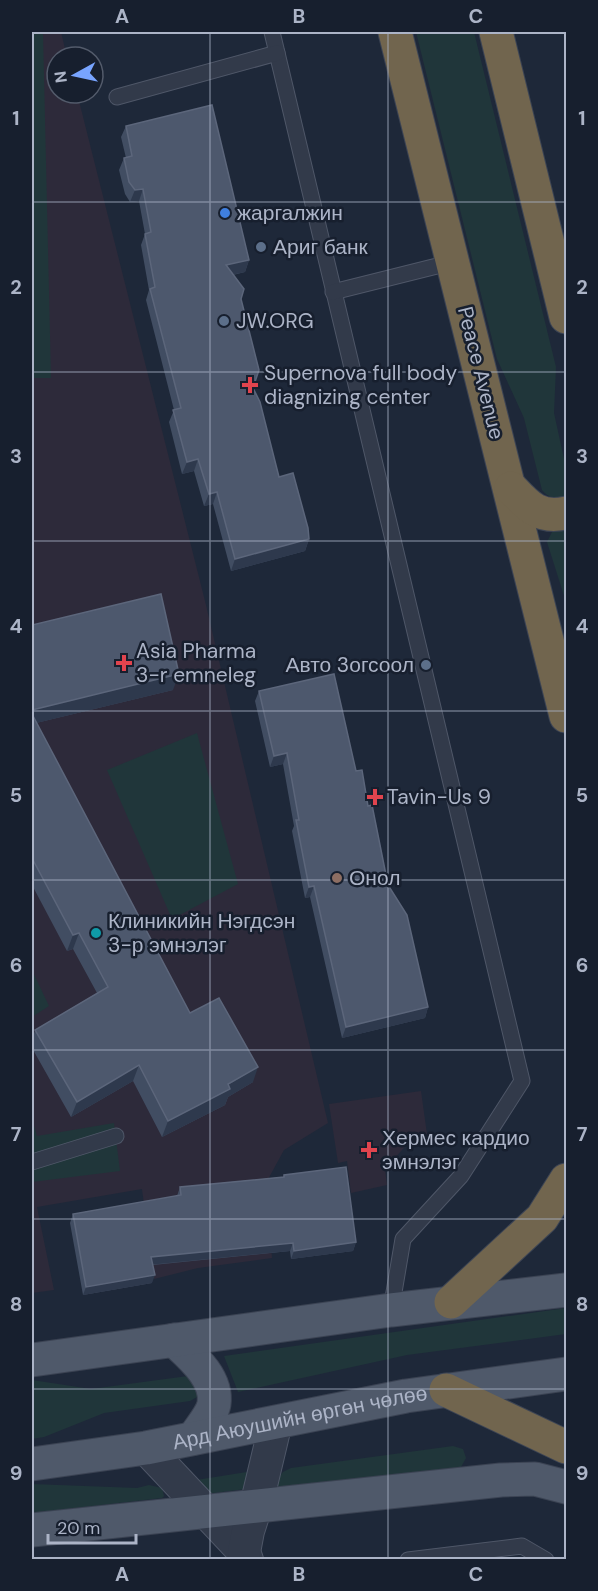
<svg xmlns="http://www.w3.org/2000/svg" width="598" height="1591" viewBox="0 0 598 1591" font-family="'DM Sans',sans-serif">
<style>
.medical{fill:#2d2a3a}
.green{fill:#20363a}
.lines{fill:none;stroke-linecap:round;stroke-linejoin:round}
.lane-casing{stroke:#4f5768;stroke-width:17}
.street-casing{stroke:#4f5768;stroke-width:34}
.primary-casing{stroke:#3b4353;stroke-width:35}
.highway-casing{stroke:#3c4454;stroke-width:35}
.lane{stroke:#323a4a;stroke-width:15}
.street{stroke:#323a4a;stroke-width:32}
.primary{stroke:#4f596a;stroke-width:33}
.highway{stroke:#71654e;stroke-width:33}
.wall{fill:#414d62}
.shaded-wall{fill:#2e394d}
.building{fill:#4d586d;stroke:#5c667b;stroke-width:1.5}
.grid{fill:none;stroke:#acb4c7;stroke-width:1.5;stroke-opacity:0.55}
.shop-dot{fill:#3f7fe0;stroke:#171f2e;stroke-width:2}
.service-dot{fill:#5c6f8a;stroke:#171f2e;stroke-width:2}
.health-dot{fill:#e0444e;stroke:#171f2e;stroke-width:2}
.education-dot{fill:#8d6e63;stroke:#171f2e;stroke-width:2}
.culture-dot{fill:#0f9aa8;stroke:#171f2e;stroke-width:2}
.labels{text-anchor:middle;stroke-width:5;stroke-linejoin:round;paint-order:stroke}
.poi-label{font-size:21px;fill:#acb4c7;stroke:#171f2e;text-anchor:start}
.street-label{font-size:21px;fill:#acb4c7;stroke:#171f2e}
.neatline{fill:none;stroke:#acb4c7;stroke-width:2}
.grid-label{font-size:20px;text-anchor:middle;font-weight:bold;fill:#acb4c7}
</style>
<rect width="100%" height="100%" fill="#1e2839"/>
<g class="medical">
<polygon points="32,32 61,32 67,57 57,57 57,93 77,93 205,601 328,1123 284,1150 266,1183 272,1258 198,1268 154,1279 142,1189 37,1207 54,1290 32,1293"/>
<polygon points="421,1091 427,1134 411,1140 385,1169 387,1185 351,1193 347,1161 338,1163 329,1104"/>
</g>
<g class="green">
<polygon points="32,32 43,32 51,378 32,378"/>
<path d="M416,32H474L556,367L554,413L566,468V495C558,500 548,498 542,490L524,418L497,359Z"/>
<polygon points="566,525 566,602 547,542 552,532"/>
<polygon points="197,733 238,884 172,919 107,770"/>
<polygon points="32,970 49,1006 32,1017"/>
<polygon points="32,1119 37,1136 114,1123 120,1171 32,1182"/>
<polygon points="566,1308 566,1334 407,1355 238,1392 224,1356"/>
<polygon points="188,1376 201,1387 197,1397 190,1401 104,1413 44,1437 32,1439 32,1380 91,1389"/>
<polygon points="453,1446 463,1449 466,1458 461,1467 456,1469 270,1488 283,1472 291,1468"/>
<polygon points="253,1471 246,1489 206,1494 190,1481"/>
<polygon points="32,1484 137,1488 149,1485 162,1488 164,1496 162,1498 32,1513"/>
</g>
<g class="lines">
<g class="lane-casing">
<g id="lane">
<polyline points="272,32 522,1081 461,1176 403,1239 391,1310"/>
<polyline points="117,97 277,53"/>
<polyline points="333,292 453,262"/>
<polyline points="32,1162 116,1136"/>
<polyline points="408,1560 522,1546 546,1560"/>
</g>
</g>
<g class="street-casing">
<g id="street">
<polyline points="146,1448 244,1552 247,1560"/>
<polyline points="244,1552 248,1531 256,1506 276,1422"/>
</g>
</g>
<g class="primary-casing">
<g id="primary">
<path d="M174,1340C191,1356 218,1378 214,1404C212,1415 200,1428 194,1438"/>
<polyline points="32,1360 391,1310 566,1290"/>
<path id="s1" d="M32,1464L146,1448L406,1396L566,1374"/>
<polyline points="32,1530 501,1480 535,1479 566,1487"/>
</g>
</g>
<g class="highway-casing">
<g id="highway">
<polyline points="395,32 566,716"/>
<polyline points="496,32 566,317"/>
<path d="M511,488C528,506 539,519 566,513"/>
<polyline points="451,1302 542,1218 566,1180"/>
<polyline points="446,1390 566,1447"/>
</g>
</g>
<use href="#lane" class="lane"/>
<use href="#street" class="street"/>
<use href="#primary" class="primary"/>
<use href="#highway" class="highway"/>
</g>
<g class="wall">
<polygon points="126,126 249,260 245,272 233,275 241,299 253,388 279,477 309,539 305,551 231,571 213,504 204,506 194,471 182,474 169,422 174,410 146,300 149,290 141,245 145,234 139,201 130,202 125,194 119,170 124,158 126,158 121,137"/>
<polygon points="32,625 173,690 36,723 190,1013 253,1082 228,1097 225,1105 162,1137 133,1081 71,1117 32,1048 32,1041 35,1030 97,993 73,949 67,951 32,885"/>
<polygon points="259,691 356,771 368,806 388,885 428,1007 425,1018 342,1038 310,897 305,898 292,831 294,826 283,764 270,767 255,701"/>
<polygon points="284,1175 356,1242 353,1251 291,1259 290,1251 153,1265 152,1283 83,1295 70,1223 73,1214 177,1196 180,1187 283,1177"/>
</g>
<g class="shaded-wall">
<polygon points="143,189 139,201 130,202 135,190"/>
<polygon points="249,260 245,272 222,277 226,265"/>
<polygon points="198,459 194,471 182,474 187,462"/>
<polygon points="217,492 213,504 204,506 209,494"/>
<polygon points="309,539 305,551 231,571 235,559"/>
<polygon points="179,674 173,690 32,724 32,710"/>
<polygon points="287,753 283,764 270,767 274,756"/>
<polygon points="314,886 310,897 305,898 309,887"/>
<polygon points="79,933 73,949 67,951 73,935"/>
<polygon points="428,1007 425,1018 342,1038 346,1027"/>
<polygon points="139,1065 133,1081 71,1117 77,1102"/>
<polygon points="258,1067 253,1082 228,1097 225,1105 162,1137 168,1121"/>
<polygon points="356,1242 353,1251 291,1259 294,1251"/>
<polygon points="293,1243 290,1251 148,1265 151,1257"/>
<polygon points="155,1275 152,1283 83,1295 86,1287"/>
</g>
<g class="building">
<polygon points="212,105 249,260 226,265 244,289 241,299 259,370 253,388 260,402 279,477 293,473 308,528 309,539 235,559 217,492 209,494 198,459 187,462 173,410 181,408 150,289 155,287 145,234 151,232 143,189 135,190 129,182 124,158 132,156 126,126"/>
<polygon points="161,594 179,674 32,710 32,625"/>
<polygon points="334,674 356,771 362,770 368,806 372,805 388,885 407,915 428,1007 346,1027 314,886 309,887 296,820 299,820 287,753 274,756 259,691"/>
<polygon points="32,714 190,1013 219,998 258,1067 228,1084 230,1089 168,1121 139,1065 77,1102 35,1030 108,987 79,933 73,935 32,858"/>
<polygon points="346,1167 356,1242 294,1251 293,1243 151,1257 155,1275 86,1287 73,1214 181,1195 180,1187 284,1177 284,1175"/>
</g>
<path class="grid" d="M210,32V1560M388,32V1560M32,202H566M32,372H566M32,541H566M32,711H566M32,880H566M32,1050H566M32,1219H566M32,1389H566"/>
<circle class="shop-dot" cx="225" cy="213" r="6"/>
<g class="service-dot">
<circle cx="261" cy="247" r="6"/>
<circle cx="224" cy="321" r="6"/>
<circle cx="426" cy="665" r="6"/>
</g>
<g class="health-dot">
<path d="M247 376h6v6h6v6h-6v6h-6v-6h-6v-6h6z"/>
<path d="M121 654h6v6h6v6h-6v6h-6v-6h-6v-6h6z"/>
<path d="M372 788h6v6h6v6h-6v6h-6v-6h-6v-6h6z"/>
<path d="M366 1141h6v6h6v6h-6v6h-6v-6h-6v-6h6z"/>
</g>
<circle class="education-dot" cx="337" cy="878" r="6"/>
<circle class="culture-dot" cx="96" cy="933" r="6"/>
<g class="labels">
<g class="poi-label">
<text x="237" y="220">жаргалжин</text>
<text x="273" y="254">Ариг банк</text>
<text x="236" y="328">JW.ORG</text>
<text x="264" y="380">Supernova full body<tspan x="264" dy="24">diagnizing center</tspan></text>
<text x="136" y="658">Asia Pharma<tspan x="136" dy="24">3-r emneleg</tspan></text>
<text x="414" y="672" text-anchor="end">Авто 3огсоол</text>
<text x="387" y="804">Tavin-Us 9</text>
<text x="349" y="885">Онол</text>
<text x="108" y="928">Клиникийн Нэгдсэн<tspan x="108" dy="24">3-р эмнэлэг</tspan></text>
<text x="382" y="1145">Хермес кардио<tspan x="382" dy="24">эмнэлэг</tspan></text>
</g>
<g class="street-label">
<text transform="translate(481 373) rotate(76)" y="7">Peace Avenue</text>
<text dy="7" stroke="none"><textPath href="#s1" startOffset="272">Ард Аюушийн өргөн чөлөө</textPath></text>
</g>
</g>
<rect width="598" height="1591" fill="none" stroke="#171f2e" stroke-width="66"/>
<g transform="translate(75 75) rotate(262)"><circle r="28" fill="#171f2e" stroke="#535b6b" stroke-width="1.5"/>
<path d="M0-4.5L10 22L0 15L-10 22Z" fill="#78a4ff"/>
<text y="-9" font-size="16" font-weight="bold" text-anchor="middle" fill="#acb4c7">N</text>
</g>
<path d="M48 1534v9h88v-9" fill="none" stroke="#acb4c7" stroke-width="3"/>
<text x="57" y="1534" font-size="18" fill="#acb4c7" stroke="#171f2e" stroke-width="4.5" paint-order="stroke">20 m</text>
<rect x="33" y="33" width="532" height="1525" class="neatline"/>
<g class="grid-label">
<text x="122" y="23">A</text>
<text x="299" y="23">B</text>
<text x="476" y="23">C</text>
<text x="16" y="125">1</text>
<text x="582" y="125">1</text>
<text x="16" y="294">2</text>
<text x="582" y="294">2</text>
<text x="16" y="463">3</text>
<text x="582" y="463">3</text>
<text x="16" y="633">4</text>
<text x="582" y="633">4</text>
<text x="16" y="802">5</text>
<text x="582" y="802">5</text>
<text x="16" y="972">6</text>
<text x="582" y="972">6</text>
<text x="16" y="1141">7</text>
<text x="582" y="1141">7</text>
<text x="16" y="1311">8</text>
<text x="582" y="1311">8</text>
<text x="16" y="1480">9</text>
<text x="582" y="1480">9</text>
<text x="122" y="1581">A</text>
<text x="299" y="1581">B</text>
<text x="476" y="1581">C</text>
</g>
</svg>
